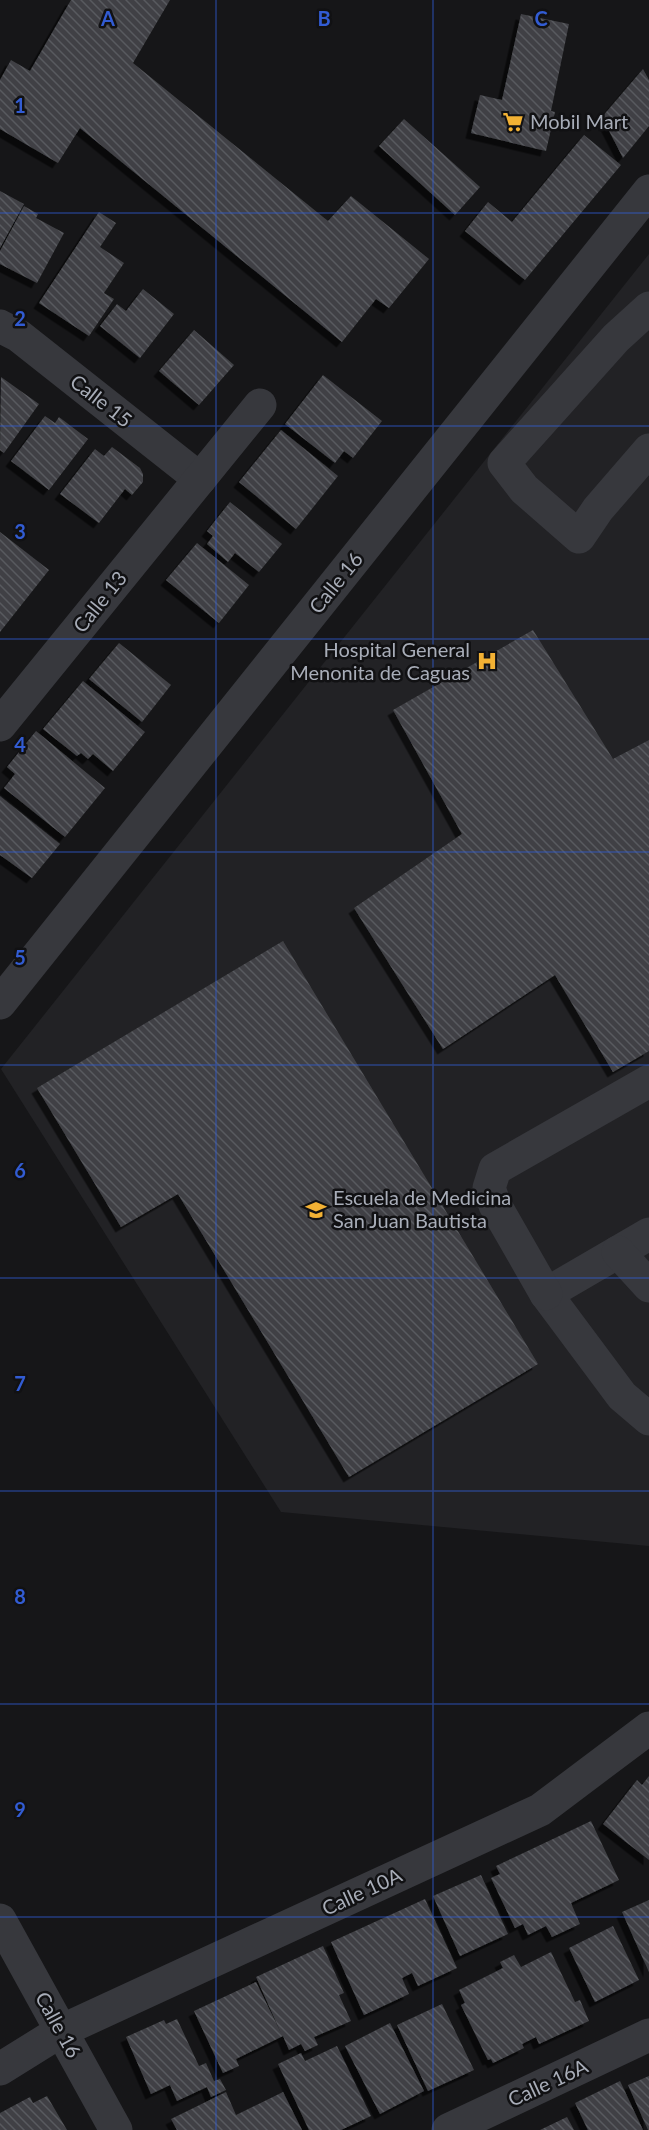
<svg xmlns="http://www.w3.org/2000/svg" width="649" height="2130" viewBox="0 0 649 2130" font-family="Lato,sans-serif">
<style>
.built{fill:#222225}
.building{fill:url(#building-back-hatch);filter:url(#shadow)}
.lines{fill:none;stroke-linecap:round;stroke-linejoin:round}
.minor{stroke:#37383d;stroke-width:33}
.grid{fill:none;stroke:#325cd3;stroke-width:1.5;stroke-opacity:0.55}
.labels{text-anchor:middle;stroke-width:5;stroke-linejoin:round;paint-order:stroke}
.poi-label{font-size:20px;fill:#a8adb8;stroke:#111113;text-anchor:start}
.street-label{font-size:20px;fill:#a8adb8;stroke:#111113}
.grid-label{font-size:20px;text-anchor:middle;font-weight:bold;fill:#325cd3;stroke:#111113;stroke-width:5;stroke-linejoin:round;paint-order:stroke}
</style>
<defs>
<pattern id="building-back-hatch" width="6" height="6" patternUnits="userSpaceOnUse" patternTransform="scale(1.5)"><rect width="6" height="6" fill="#404145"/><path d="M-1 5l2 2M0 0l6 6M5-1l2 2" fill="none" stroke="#595a5e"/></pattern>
<filter id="shadow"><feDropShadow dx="-5.5" dy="5.5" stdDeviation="0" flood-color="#0009"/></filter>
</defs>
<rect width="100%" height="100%" fill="#161618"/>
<polygon class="built" points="649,254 649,1546 281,1512 1,1069"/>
<g class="building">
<polygon points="71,0 170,0 133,63 328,221 351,196 429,259 389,308 376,299 342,342 80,128 58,163 0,129 0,80 11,60 30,71"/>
<polygon points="521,14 569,24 551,111 555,112 546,151 471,133 480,95 502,100"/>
<polygon points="643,69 649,80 649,126 623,158 602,117"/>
<polygon points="404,119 480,187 455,215 379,146"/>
<polygon points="584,135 621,165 525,280 465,231 488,202 512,222"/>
<polygon points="0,191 24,204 0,248"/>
<polygon points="24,206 38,214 36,218 64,233 37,283 0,264 0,251"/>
<polygon points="99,212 116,223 100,247 124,263 104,293 114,299 89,336 39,303"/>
<polygon points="143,289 174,314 140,358 100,326 117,304 126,311"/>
<polygon points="194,330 234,365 199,405 159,371"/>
<polygon points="323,375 382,421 353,458 344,451 335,463 285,424"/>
<polygon points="1,377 39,404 4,453 0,450"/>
<polygon points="45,416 55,423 59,417 88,439 49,490 11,461"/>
<polygon points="281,430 338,476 296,529 239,482"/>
<polygon points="112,447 140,468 143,474 143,482 132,495 125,489 99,523 60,494 95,449 104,456"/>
<polygon points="230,502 282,544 259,572 235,553 228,562 207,544 213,536 207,531"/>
<polygon points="0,532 49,570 0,632"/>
<polygon points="197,543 249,585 219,623 166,580"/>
<polygon points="533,630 613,759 649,740 649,1051 613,1072 555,975 443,1049 354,908 462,834 393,710"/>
<polygon points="119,643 171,685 142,722 89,679"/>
<polygon points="83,681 145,732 113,771 93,754 88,759 81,753 77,756 43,729"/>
<polygon points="36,731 105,788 65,837 4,788 15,774 7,767"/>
<polygon points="0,796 60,844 32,878 0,855"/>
<polygon points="283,941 538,1364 349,1477 178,1194 121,1227 37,1088"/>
<polygon points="649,1776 649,1860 603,1824 637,1780 642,1785"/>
<polygon points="591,1821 619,1880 571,1903 580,1924 552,1937 546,1926 528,1935 523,1924 515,1928 491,1878 500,1874 496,1866"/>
<polygon points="481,1875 508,1934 460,1956 433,1896"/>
<polygon points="425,1899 457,1968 418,1986 412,1973 402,1978 409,1994 364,2015 331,1942"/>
<polygon points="649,1900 649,1972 622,1912"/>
<polygon points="613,1926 639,1980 595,2002 569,1948"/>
<polygon points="323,1946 344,1993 339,1995 351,2021 314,2037 318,2045 305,2051 301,2044 289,2050 283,2036 236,2059 239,2066 223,2073 194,2011 256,1982 281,2033 256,1977"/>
<polygon points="551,1952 575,2002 580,2000 589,2021 539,2044 536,2037 522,2044 524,2048 493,2063 491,2059 488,2060 461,2005 465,2003 459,1990 503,1968 500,1962 514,1955 521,1967"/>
<polygon points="442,2004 474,2070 428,2091 397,2025"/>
<polygon points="177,2019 199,2066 206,2063 214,2081 220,2079 226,2090 211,2097 207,2087 177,2101 170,2085 151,2094 126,2037 164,2020 166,2024"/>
<polygon points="390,2023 424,2091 380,2114 345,2046"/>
<polygon points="337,2046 371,2116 341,2130 309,2130 278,2064 301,2053 305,2061"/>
<polygon points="649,2076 649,2130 648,2130 628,2085"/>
<polygon points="620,2081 643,2130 588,2130 575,2103"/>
<polygon points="226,2092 236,2115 283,2092 302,2130 177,2130 171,2119"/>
<polygon points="47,2096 67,2130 0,2130 0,2113 30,2097 33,2103"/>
<polygon points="567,2117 574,2130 540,2130"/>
</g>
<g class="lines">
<g class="minor">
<polyline points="649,308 616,338 504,463 524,489 579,537 598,509 649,450"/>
<polyline points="0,326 19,336 200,479"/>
<polyline points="0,725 260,405"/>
<polyline points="0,1003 649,191"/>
<polyline points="649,1234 546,1294 622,1396 649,1419"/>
<polyline points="618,1252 649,1286"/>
<polyline points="546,1294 495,1205 489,1188 495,1169 649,1081"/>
<polyline points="0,1920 116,2130"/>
<polyline points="0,2069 61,2031 540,1810 649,1728"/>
<polyline points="448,2130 649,2035"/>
</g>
</g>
<path class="grid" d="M216,0V2130M433,0V2130M0,213H649M0,426H649M0,639H649M0,852H649M0,1065H649M0,1278H649M0,1491H649M0,1704H649M0,1917H649"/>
<defs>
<g id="supermarket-bare" transform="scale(1.62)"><path d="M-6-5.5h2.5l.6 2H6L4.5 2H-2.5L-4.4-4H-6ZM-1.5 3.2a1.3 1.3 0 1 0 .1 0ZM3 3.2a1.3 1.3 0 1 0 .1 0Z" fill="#f2b134" stroke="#111113" stroke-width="2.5" paint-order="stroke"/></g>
<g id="hospital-bare" transform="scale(1.62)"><path d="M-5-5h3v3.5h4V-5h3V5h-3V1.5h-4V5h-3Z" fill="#f2b134" stroke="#111113" stroke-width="2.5" paint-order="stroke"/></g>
<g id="school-bare" transform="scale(1.62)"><path d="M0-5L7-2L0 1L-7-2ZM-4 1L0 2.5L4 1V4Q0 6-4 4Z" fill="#f2b134" stroke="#111113" stroke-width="2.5" paint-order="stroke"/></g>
</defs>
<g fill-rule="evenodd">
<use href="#supermarket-bare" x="513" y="122"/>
<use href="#hospital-bare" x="487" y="661"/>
<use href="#school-bare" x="316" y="1210"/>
</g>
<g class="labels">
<g class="poi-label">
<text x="530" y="129">Mobil Mart</text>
<text x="470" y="657" text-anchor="end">Hospital General<tspan x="470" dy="23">Menonita de Caguas</tspan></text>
<text x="333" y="1205">Escuela de Medicina<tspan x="333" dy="23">San Juan Bautista</tspan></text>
</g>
<g class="street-label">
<text transform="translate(101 401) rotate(38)" y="7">Calle 15</text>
<text transform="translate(336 583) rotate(-51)" y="7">Calle 16</text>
<text transform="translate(100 602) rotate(-51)" y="7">Calle 13</text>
<text transform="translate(362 1892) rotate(-25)" y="7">Calle 10A</text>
<text transform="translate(58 2025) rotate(61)" y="7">Calle 16</text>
<text transform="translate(548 2083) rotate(-25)" y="7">Calle 16A</text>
</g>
</g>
<g class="grid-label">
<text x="108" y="26">A</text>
<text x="324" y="26">B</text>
<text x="541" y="26">C</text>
<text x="20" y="113">1</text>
<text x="20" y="326">2</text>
<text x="20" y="539">3</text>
<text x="20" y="752">4</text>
<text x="20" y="965">5</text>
<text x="20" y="1178">6</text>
<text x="20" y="1391">7</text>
<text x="20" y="1604">8</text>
<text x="20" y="1817">9</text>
</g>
</svg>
